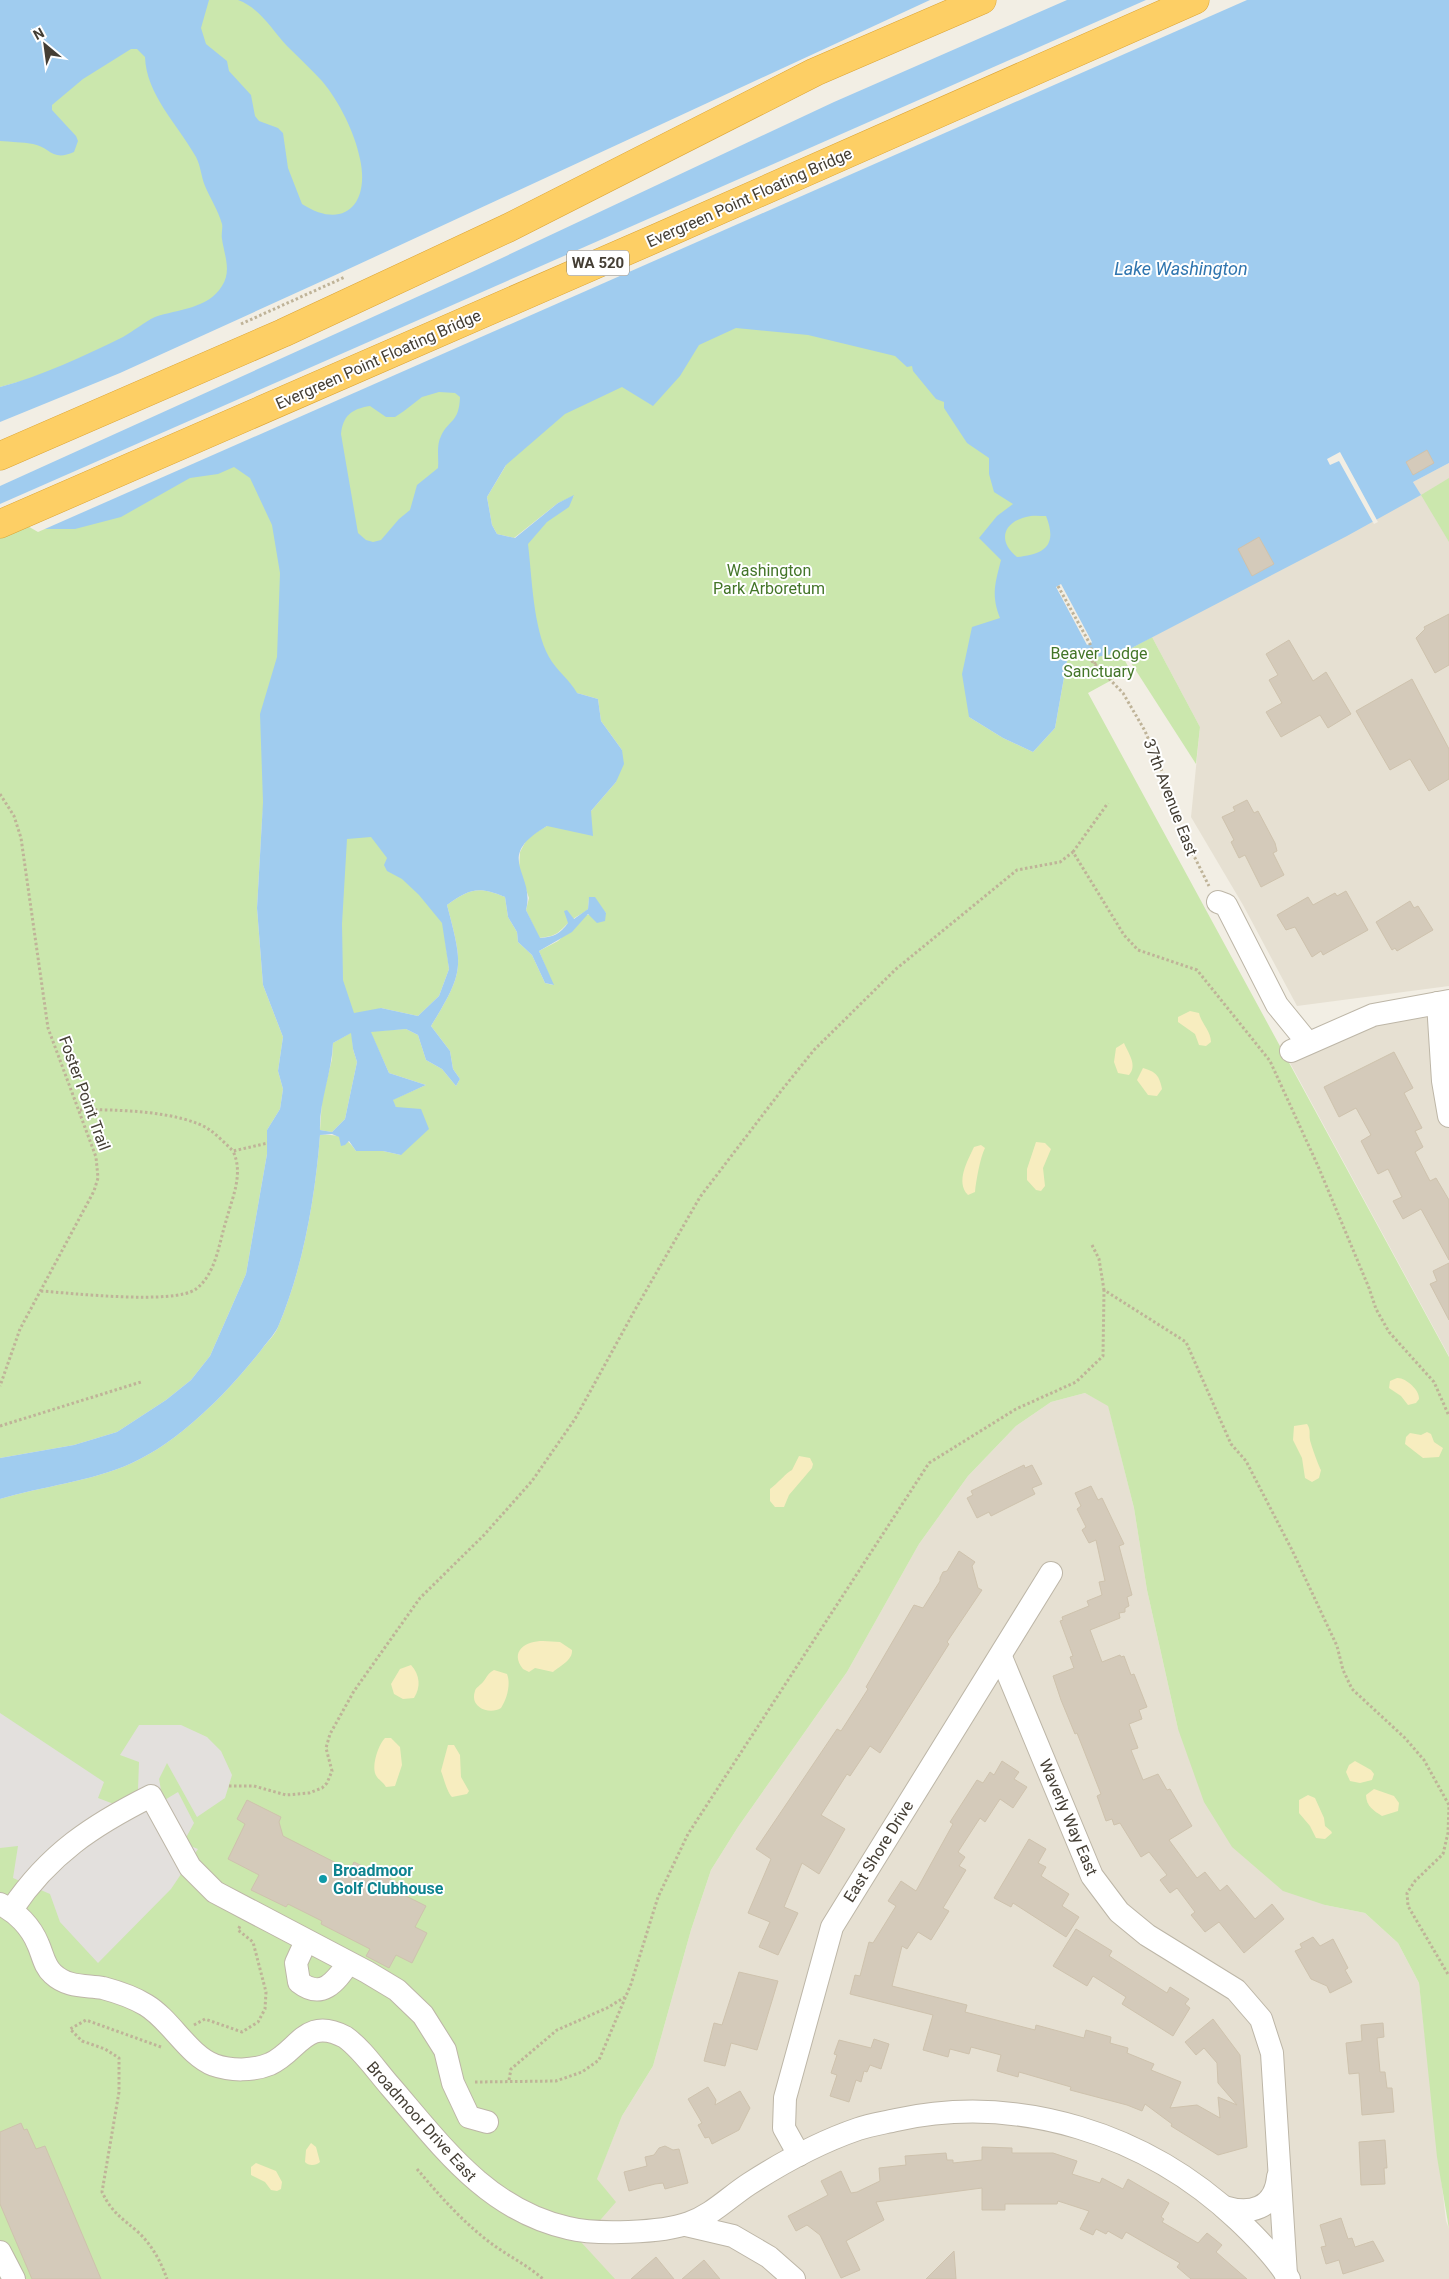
<svg xmlns="http://www.w3.org/2000/svg" width="1449" height="2279" viewBox="0 0 1449 2279" font-family="Roboto,sans-serif">
<style>
.residential{fill:#e6e0d2}
.green{fill:#cbe7ad}
.sand{fill:#f7edbf}
.parking{fill:#e3e0dd}
.water{fill:#a0ccef;fill-rule:evenodd}
.pier{fill:#f2eee4}
.building{fill:#d4caba;stroke:#cec2ad}
.lines{fill:none;stroke-linecap:round;stroke-linejoin:round}
.minor-casing{stroke:#bdb6a7;stroke-width:24}
.highway-casing{stroke:#dca434;stroke-width:29}
.path{stroke:#bfb398;stroke-width:3;stroke-dasharray:2.5 2.5;stroke-linecap:butt}
.minor{stroke:#fff;stroke-width:22}
.highway{stroke:#fdcf65;stroke-width:28}
.culture-dot{fill:#0f9aa8;stroke:#fff;stroke-width:2}
.labels{text-anchor:middle;stroke-width:4;stroke-linejoin:round;paint-order:stroke}
.shield{fill:#fff;stroke:#7c7871;stroke-width:1}
.shield-label{font-size:15px;font-weight:bold;fill:#443e34}
.street-label{font-size:16px;fill:#443e34;stroke:#fff}
.park-label{font-size:16px;fill:#437528;stroke:#fff}
.culture-label{font-size:16px;font-weight:bold;fill:#0d838f;stroke:#fff;text-anchor:start}
.water-label{font-size:18px;font-style:italic;fill:#2f75af;stroke:#fff}
</style>
<rect width="100%" height="100%" fill="#f2eee4"/>
<g class="residential">
<polygon points="1449,463 1449,986 1297,1006 1243,905 1191,817 1200,727 1152,637 1420,495 1413,482"/>
<polygon points="1449,1011 1449,1356 1290,1063 1315,1048 1392,1020"/>
<polygon points="1085,1393 1108,1405 1134,1508 1147,1590 1178,1729 1325,1905 1365,1913 1398,1943 1419,1983 1446,2221 1449,2229 1449,2279 580,2279 563,2262 622,2116 653,2066 691,1930 711,1870 738,1827 847,1672 919,1544 968,1476 1016,1426 1051,1402"/>
</g>
<g class="green">
<polygon points="173,0 265,0 369,132 377,198 310,256"/>
<path d="M1228,0L1099,472L969,717L1003,738L1033,752L1055,728L1068,655L1110,633L1130,670L1088,693L1449,1357V2229L1437,2157L1419,1983L1398,1943L1365,1913L1325,1905L1283,1891L1232,1847L1204,1802L1178,1729L1147,1590L1134,1508L1108,1406L1085,1393L1051,1402L1016,1426L968,1476L919,1544L847,1672L738,1827L711,1870L691,1930L653,2066L622,2116L597,2179L616,2202L581,2242L615,2279H0V1499C43,1486 90,1482 132,1463C181,1441 229,1391 262,1349C267,1342 275,1335 278,1327C303,1268 315,1199 320,1135C337,1134 347,1137 356,1151H383L401,1155L396,1107L392,1100L426,1085L389,1073L370,1031L406,1029L418,1035L426,1060L442,1069L456,1086L460,1079L453,1069L450,1051L431,1026C465,971 463,966 447,905C470,888 479,886 505,897L508,917L517,932L518,942L532,955L545,983L553,985L539,951L558,941L586,915L606,913L589,898L588,909C584,913 578,915 572,920C558,931 560,936 539,938L526,910L529,898L519,869L520,852L528,837L547,826L591,811L616,782L622,750L601,721L598,699L577,693L560,702L512,547L574,496L558,503L514,538L497,534L492,525L487,497L505,467L517,434Z"/>
<polygon points="0,18 152,39 260,273 131,351 0,387"/>
<polygon points="493,333 479,468 390,609 296,465 262,820 257,908 263,985 283,1037 278,1071 283,1089 280,1109 267,1130 267,1154 246,1274 210,1356 191,1380 166,1400 117,1432 74,1445 0,1458 0,507"/>
<polygon points="1449,478 1449,542 1421,495"/>
<polygon points="1152,637 1200,727 1196,764 1124,652"/>
<polygon points="353,823 378,830 443,923 449,969 439,996 418,1016 381,1008 353,1022 332,1008 323,862"/>
<polygon points="352,1032 353,1049 357,1062 345,1119 332,1132 320,1130 322,1100 332,1059 333,1043"/>
</g>
<g class="sand">
<path d="M1190,1011L1199,1013C1201,1023 1211,1031 1211,1042L1206,1046L1199,1045L1195,1034L1178,1022V1017Z"/>
<path d="M1124,1043C1128,1053 1138,1065 1129,1075L1118,1073L1114,1062L1116,1048Z"/>
<path d="M1143,1068C1156,1072 1159,1075 1162,1089L1157,1096L1148,1095L1137,1080Z"/>
<polygon points="1036,1142 1045,1143 1051,1149 1043,1168 1045,1186 1041,1191 1036,1190 1027,1180 1027,1169"/>
<path d="M981,1145L985,1148C980,1158 976,1181 975,1192L968,1195C955,1182 968,1160 974,1147Z"/>
<path d="M1397,1378C1405,1377 1420,1390 1419,1399L1416,1403L1408,1405L1401,1396L1389,1388L1390,1381Z"/>
<path d="M1307,1424C1311,1430 1309,1433 1310,1440C1311,1445 1319,1467 1321,1470L1319,1478L1312,1482L1305,1478L1302,1458L1293,1440L1294,1426Z"/>
<polygon points="1427,1432 1431,1434 1434,1442 1443,1448 1439,1457 1423,1458 1405,1444 1406,1437 1410,1433 1421,1435"/>
<path d="M799,1456L810,1458L813,1464L812,1468L789,1495L784,1507H775L770,1501V1489C777,1484 787,1472 792,1470Z"/>
<path d="M543,1641L560,1642L572,1650C573,1660 560,1666 553,1672L535,1668L529,1672L523,1669C509,1651 526,1641 543,1641Z"/>
<path d="M411,1665C420,1675 421,1687 414,1698L403,1699L394,1694L391,1684L400,1669Z"/>
<path d="M494,1670L507,1674C511,1684 507,1699 501,1708C490,1715 469,1708 475,1691C476,1687 481,1685 483,1682C487,1677 488,1673 494,1670Z"/>
<path d="M385,1738H391L400,1747L402,1765L395,1786L386,1787C383,1782 380,1781 377,1777C370,1769 378,1745 385,1738Z"/>
<path d="M448,1745H454L460,1755L461,1777L469,1791L467,1794L452,1797C447,1792 444,1779 441,1771Z"/>
<polygon points="1355,1761 1371,1770 1374,1774 1372,1780 1360,1783 1350,1781 1346,1772 1349,1765"/>
<path d="M1374,1789L1394,1796L1399,1803L1398,1811L1382,1816C1374,1811 1366,1806 1366,1795Z"/>
<polygon points="1308,1795 1315,1798 1324,1818 1325,1826 1331,1831 1332,1833 1325,1839 1316,1838 1310,1826 1299,1813 1299,1800"/>
<path d="M311,2143L316,2147L320,2162C316,2166 308,2166 305,2162L306,2150Z"/>
<polygon points="256,2163 276,2171 282,2182 281,2189 277,2191 271,2190 265,2182 251,2175 251,2167"/>
</g>
<polygon class="parking" points="0,1713 104,1782 98,1798 119,1806 138,1790 139,1762 120,1755 139,1725 181,1725 207,1737 221,1751 232,1775 225,1798 197,1817 167,1763 159,1779 163,1801 178,1792 194,1823 183,1843 198,1849 171,1889 98,1963 60,1922 50,1894 13,1878 18,1846 0,1848"/>
<path class="water" d="M0,0H209L201,28L206,44L227,61L229,71L251,95L255,116L259,121L278,128L283,133L288,168L302,204C344,231 370,204 360,159C355,133 339,101 322,81C311,69 299,58 287,46C272,30 260,8 238,0H1449V463L1413,482L1421,495L1347,536L1124,652L1091,658L1068,655L1055,728L1033,752L1003,738L969,717L962,674L972,627L1000,618C991,595 995,584 1001,560L979,538L997,516L1013,504L994,492L989,474V458L967,443L944,408V402L936,399L913,371L912,366L907,367L895,356L808,335L736,328L699,345L680,376L653,406L622,387L565,414L506,465L487,497L492,525L497,534L515,538L558,503L574,495L569,507L547,522L528,544C532,577 533,628 549,657C556,670 570,680 577,693L598,699L601,721L622,750L624,764L616,782L591,811L593,836L547,826C492,858 536,873 526,910L540,938C554,937 560,934 568,923L564,911L567,910L574,919L588,909L589,897H595L606,913L605,921L597,923L588,914L572,932L539,951L554,985L545,983L532,955L518,942L517,932L508,917L505,897C479,886 470,888 447,905C463,966 465,971 431,1026L450,1051L453,1069L460,1079L456,1086L442,1069L426,1060L418,1035L406,1029L371,1032L389,1073L426,1085L393,1100L396,1107L421,1109L429,1129L401,1155L383,1151H356L349,1141L345,1145L341,1146L339,1137L332,1134L320,1135C315,1199 303,1268 278,1327C274,1335 267,1342 262,1349C229,1391 181,1441 132,1463C90,1482 43,1486 0,1499V1458L74,1445L117,1432L166,1400L191,1380L210,1356L246,1274L267,1154V1130L280,1109L283,1089L278,1071L283,1037L263,985L257,908L263,802L260,714L277,657L280,573L272,525L250,478L234,467L218,474L190,478L121,517L75,529H37L0,507V387C42,376 84,356 123,337C134,331 144,322 155,317C178,309 208,309 222,286C232,271 224,254 222,239C221,234 223,228 222,224C218,210 210,198 205,186C201,176 201,167 196,157C178,125 146,94 145,57L137,49H131L83,79L52,105V110L76,136L78,141L74,152C52,162 50,147 33,144C22,142 11,142 0,141ZM439,392L455,393L460,397C459,423 449,419 441,436C436,446 439,458 438,468L417,485L410,510L399,519L381,540L373,542L366,540L358,533L341,434C343,416 351,409 370,406L386,417H395L404,411L422,397ZM1046,516C1058,546 1044,554 1017,557C998,542 1002,523 1026,517C1032,515 1040,516 1046,516ZM371,837L387,858L384,865L387,871L402,879L419,895L442,923L449,969L439,996L418,1016L381,1008L354,1013L343,980L342,924L347,839ZM351,1033L353,1049L357,1062L345,1119L332,1132L320,1130C319,1101 332,1073 333,1043Z"/>
<g class="pier">
<polygon points="930,0 1067,0 834,102 472,272 0,486 0,422 120,373 342,272"/>
<polygon points="1146,0 1247,0 38,532 0,510 0,504"/>
<polygon points="1340,452 1378,522 1374,524 1339,461 1330,465 1327,459"/>
<polygon points="1061,584 1092,642 1090,644 1087,645 1056,587"/>
</g>
<g class="building">
<polygon points="1427,450 1434,463 1413,475 1406,462"/>
<polygon points="1259,537 1274,564 1252,576 1238,549"/>
<polygon points="1449,614 1449,665 1435,673 1416,638 1425,629 1424,627"/>
<polygon points="1289,640 1313,681 1326,672 1351,714 1328,728 1320,715 1281,737 1266,712 1282,703 1269,680 1278,675 1266,654"/>
<polygon points="1412,679 1449,749 1449,779 1429,791 1410,759 1390,770 1356,711"/>
<polygon points="1247,800 1254,813 1258,811 1275,843 1277,851 1273,853 1284,875 1261,887 1245,855 1239,858 1231,842 1234,840 1222,817 1235,811 1233,807"/>
<polygon points="1346,891 1368,930 1323,955 1321,951 1312,957 1295,927 1286,930 1277,915 1308,897 1313,905 1335,893 1337,896"/>
<polygon points="1410,901 1414,908 1418,906 1433,930 1397,951 1395,948 1392,950 1376,922"/>
<polygon points="1394,1052 1413,1088 1404,1093 1422,1128 1415,1131 1423,1147 1415,1152 1430,1181 1436,1178 1449,1200 1449,1260 1421,1209 1403,1219 1393,1201 1402,1197 1388,1169 1378,1174 1361,1141 1371,1135 1356,1108 1339,1117 1324,1087"/>
<polygon points="1449,1263 1449,1320 1430,1284 1437,1281 1433,1271"/>
<polygon points="1024,1465 1025,1468 1032,1465 1042,1484 1032,1488 1035,1494 991,1516 989,1512 977,1518 967,1498 973,1495 971,1491"/>
<polygon points="1091,1486 1098,1500 1102,1498 1124,1544 1119,1546 1132,1595 1127,1597 1129,1606 1125,1608 1125,1612 1119,1613 1120,1618 1090,1630 1102,1662 1120,1655 1121,1657 1124,1656 1131,1675 1134,1674 1147,1707 1139,1710 1142,1719 1129,1724 1138,1748 1131,1750 1143,1780 1158,1774 1167,1790 1170,1789 1192,1826 1169,1840 1197,1878 1205,1872 1220,1891 1227,1885 1255,1919 1272,1904 1284,1919 1244,1953 1219,1922 1205,1932 1191,1915 1195,1912 1177,1888 1170,1893 1160,1880 1167,1875 1149,1852 1141,1857 1120,1823 1114,1825 1112,1819 1106,1821 1097,1796 1101,1794 1077,1733 1075,1734 1061,1700 1053,1676 1074,1668 1070,1657 1073,1656 1060,1621 1063,1620 1062,1617 1089,1606 1087,1601 1102,1595 1099,1582 1105,1581 1096,1540 1089,1543 1082,1530 1086,1527 1077,1509 1081,1506 1075,1493"/>
<polygon points="959,1551 975,1562 972,1566 978,1588 982,1590 947,1642 949,1644 880,1753 870,1746 850,1776 847,1774 821,1815 845,1829 819,1874 802,1863 784,1907 798,1913 778,1955 759,1947 770,1922 748,1913 771,1859 756,1849 837,1729 841,1731 868,1689 866,1687 914,1605 923,1608 940,1581 940,1578 943,1572 947,1571"/>
<polygon points="1002,1761 1019,1772 1014,1779 1027,1787 1013,1808 1000,1799 985,1822 980,1818 958,1852 965,1857 959,1866 966,1870 943,1908 949,1911 931,1940 918,1932 907,1949 902,1946 892,1986 967,2005 965,2012 1035,2030 1036,2025 1084,2038 1086,2030 1111,2037 1110,2043 1128,2048 1127,2053 1154,2064 1151,2070 1181,2082 1170,2108 1197,2105 1220,2118 1218,2097 1237,2105 1218,2083 1217,2063 1204,2048 1196,2055 1185,2042 1213,2019 1240,2055 1247,2147 1218,2155 1171,2126 1172,2124 1145,2104 1142,2111 1127,2105 1070,2090 1071,2087 1019,2072 1018,2077 997,2071 1001,2055 971,2047 969,2054 950,2049 948,2057 923,2050 933,2015 850,1994 855,1975 860,1976 869,1942 873,1943 896,1906 888,1901 901,1881 916,1891 953,1824 950,1822 977,1780 983,1783 990,1772 994,1775"/>
<polygon points="247,1800 281,1817 279,1822 283,1836 350,1870 354,1862 400,1884 396,1891 426,1906 415,1927 427,1933 412,1963 396,1955 389,1968 366,1956 370,1949 321,1924 322,1921 288,1904 286,1907 251,1890 259,1875 228,1859 245,1824 237,1819"/>
<polygon points="1029,1839 1046,1849 1038,1863 1046,1867 1041,1876 1069,1894 1062,1906 1079,1917 1066,1937 1013,1903 1011,1907 994,1898"/>
<polygon points="1076,1929 1112,1951 1109,1956 1167,1993 1170,1987 1189,1999 1185,2004 1190,2008 1173,2036 1122,2004 1126,1997 1093,1976 1087,1986 1053,1966"/>
<polygon points="1313,1937 1320,1946 1333,1939 1348,1968 1345,1970 1352,1982 1330,1993 1327,1986 1311,1979 1295,1951 1302,1948 1300,1944"/>
<polygon points="739,1972 778,1981 757,2050 731,2043 725,2066 704,2061 714,2023 722,2025"/>
<polygon points="1383,2023 1384,2037 1377,2038 1380,2072 1385,2072 1387,2088 1392,2088 1394,2112 1362,2115 1359,2073 1349,2074 1346,2043 1362,2041 1361,2025"/>
<polygon points="874,2039 889,2044 881,2069 870,2065 867,2072 864,2071 861,2082 856,2080 849,2102 830,2096 837,2075 831,2073 837,2055 834,2054 839,2040 871,2048"/>
<polygon points="708,2087 716,2100 715,2105 740,2091 750,2108 739,2130 712,2144 709,2137 705,2138 698,2125 702,2123 688,2099"/>
<polygon points="21,2123 24,2130 27,2129 36,2149 45,2146 101,2279 32,2279 0,2204 0,2132"/>
<polygon points="1385,2140 1387,2168 1384,2168 1385,2184 1361,2185 1359,2142"/>
<polygon points="665,2146 673,2150 679,2149 688,2183 665,2189 663,2183 655,2184 629,2191 624,2172 647,2166 645,2157 654,2155 659,2148"/>
<polygon points="982,2147 1012,2148 1012,2153 1053,2153 1077,2161 1072,2174 1100,2183 1102,2178 1123,2189 1128,2179 1169,2203 1161,2217 1164,2219 1162,2222 1198,2243 1207,2233 1222,2245 1216,2252 1247,2279 1191,2279 1177,2267 1180,2263 1126,2232 1122,2239 1108,2231 1106,2234 1096,2229 1093,2235 1080,2229 1089,2211 1058,2201 1057,2204 1005,2204 1005,2210 982,2210 982,2188 876,2202 884,2220 846,2241 860,2270 841,2278 820,2235 807,2225 796,2231 788,2216 828,2195 821,2181 841,2171 851,2193 857,2192 880,2181 879,2168 906,2165 905,2156 946,2153 947,2160 953,2160 953,2163 982,2160"/>
<polygon points="1341,2218 1348,2239 1352,2238 1355,2247 1373,2241 1384,2261 1343,2274 1339,2260 1326,2264 1321,2247 1326,2246 1320,2225"/>
<polygon points="954,2251 956,2279 926,2279"/>
<polygon points="656,2257 674,2279 631,2279"/>
<polygon points="704,2260 720,2279 682,2279"/>
</g>
<g class="lines">
<g class="minor-casing">
<g id="minor">
<polyline points="1218,902 1226,905 1277,1005 1308,1043"/>
<polyline points="1438,1003 1443,1081 1449,1116"/>
<polyline points="1291,1051 1373,1015 1449,1001"/>
<polyline points="1001,1657 1092,1876 1119,1912 1147,1935 1236,1990 1261,2019 1272,2053 1286,2275"/>
<path d="M0,1904C17,1912 31,1927 38,1944C43,1955 44,1966 53,1974C68,1988 86,1985 103,1988C118,1992 133,1997 146,2005C171,2020 188,2055 214,2065C231,2071 253,2071 270,2064C299,2051 305,2016 345,2037C362,2049 376,2070 390,2086C441,2145 487,2210 568,2228C596,2235 662,2233 689,2223C712,2215 729,2197 749,2184C783,2162 820,2142 858,2129C870,2125 883,2123 896,2120C1019,2093 1147,2134 1238,2220C1256,2237 1276,2257 1289,2279"/>
<path d="M12,1909C49,1854 93,1825 151,1796L190,1867L215,1892L367,1972L397,1990L423,2015L445,2050L453,2083L469,2117L487,2122"/>
<path d="M306,1941L296,1963L299,1982C322,2000 335,1982 348,1964"/>
<polyline points="799,2155 784,2128 785,2098 832,1927 1051,1573"/>
<path d="M1224,2207C1250,2215 1275,2209 1278,2177"/>
<polyline points="686,2225 733,2236 769,2257 794,2279"/>
<polyline points="0,2252 14,2279"/>
</g>
</g>
<g class="highway-casing">
<g id="highway">
<polyline points="0,456 283,333 508,228 815,72 982,0"/>
<polyline points="0,524 661,236 1195,0"/>
</g>
</g>
<g class="path">
<polyline points="241,324 345,277"/>
<polyline points="1058,586 1090,644 1095,664"/>
<polyline points="1088,657 1123,693 1145,731 1170,790 1184,836 1209,886"/>
<polyline points="0,794 14,816 21,838 48,1028 96,1157 98,1178 94,1191 20,1329 0,1386"/>
<polyline points="1073,852 1108,803"/>
<path d="M80,1110C114,1109 182,1111 210,1130C218,1136 226,1144 233,1151L268,1143"/>
<polyline points="1092,1245 1099,1259 1104,1290"/>
<path d="M41,1291C70,1293 175,1305 196,1289C216,1274 219,1243 226,1221C232,1198 244,1174 233,1151"/>
<polyline points="0,1426 141,1382"/>
<polyline points="229,1786 254,1786 286,1795 309,1793 322,1788 327,1783 332,1771 326,1748 330,1734 354,1691 420,1598 484,1535 532,1481 575,1419 636,1308 700,1197 781,1091 814,1050 896,969 1017,870 1060,862 1073,852 1124,935 1138,950 1197,970 1270,1061 1318,1166 1369,1288 1376,1309 1389,1332 1434,1382 1449,1416"/>
<polyline points="194,2025 205,2019 242,2032 258,2022 265,2009 266,1992 253,1942 238,1930 240,1926"/>
<path d="M161,2047L86,2020L70,2029L82,2041L105,2049L119,2058V2092L102,2192C112,2213 122,2218 138,2232C152,2245 161,2262 167,2279"/>
<polyline points="509,2080 511,2069 557,2030 607,2008 625,1997"/>
<polyline points="475,2082 556,2081 582,2072 599,2060 631,1984 658,1897 688,1834 929,1463 1016,1409 1076,1382 1103,1356 1104,1290 1186,1342 1231,1444 1246,1461 1292,1550 1337,1646 1343,1670 1352,1689 1405,1738 1424,1760 1449,1805 1448,1833 1443,1854 1415,1881 1407,1893 1408,1906 1449,1976"/>
<path d="M417,2169C439,2195 461,2220 488,2241C506,2255 526,2264 543,2279"/>
</g>
<use href="#minor" class="minor"/>
<use href="#highway" class="highway"/>
</g>
<circle class="culture-dot" cx="323" cy="1879" r="5"/>
<g class="labels">
<rect class="shield" x="567" y="250.5" width="62" height="25" rx="4"/>
<g class="shield-label">
<text x="598" y="268">WA 520</text>
</g>
<g class="street-label">
<text transform="translate(749 197) rotate(-24)" y="6">Evergreen Point Floating Bridge</text>
<text transform="translate(378 359) rotate(-24)" y="6">Evergreen Point Floating Bridge</text>
<text transform="translate(1171 797) rotate(69)" y="6">37th Avenue East</text>
<text transform="translate(85 1093) rotate(70)" y="6">Foster Point Trail</text>
<text transform="translate(1069 1817) rotate(67)" y="6">Waverly Way East</text>
<text transform="translate(878 1851) rotate(-58)" y="6">East Shore Drive</text>
<text transform="translate(422 2121) rotate(48)" y="6">Broadmoor Drive East</text>
</g>
<g class="park-label">
<text x="769" y="576">Washington<tspan x="769" dy="18">Park Arboretum</tspan></text>
<text x="1099" y="659">Beaver Lodge<tspan x="1099" dy="18">Sanctuary</tspan></text>
</g>
<g class="culture-label">
<text x="333" y="1876">Broadmoor<tspan x="333" dy="18">Golf Clubhouse</tspan></text>
</g>
<g class="water-label">
<text x="1181" y="275">Lake Washington</text>
</g>
</g>
<g transform="translate(45 45) rotate(331)" stroke="#ffffff" stroke-width="4" paint-order="stroke">
<path d="M0-4L9 19L0 12L-9 19Z" fill="#443e34"/>
<text y="-8" font-size="14" font-weight="bold" text-anchor="middle" fill="#443e34">N</text>
</g>
</svg>
